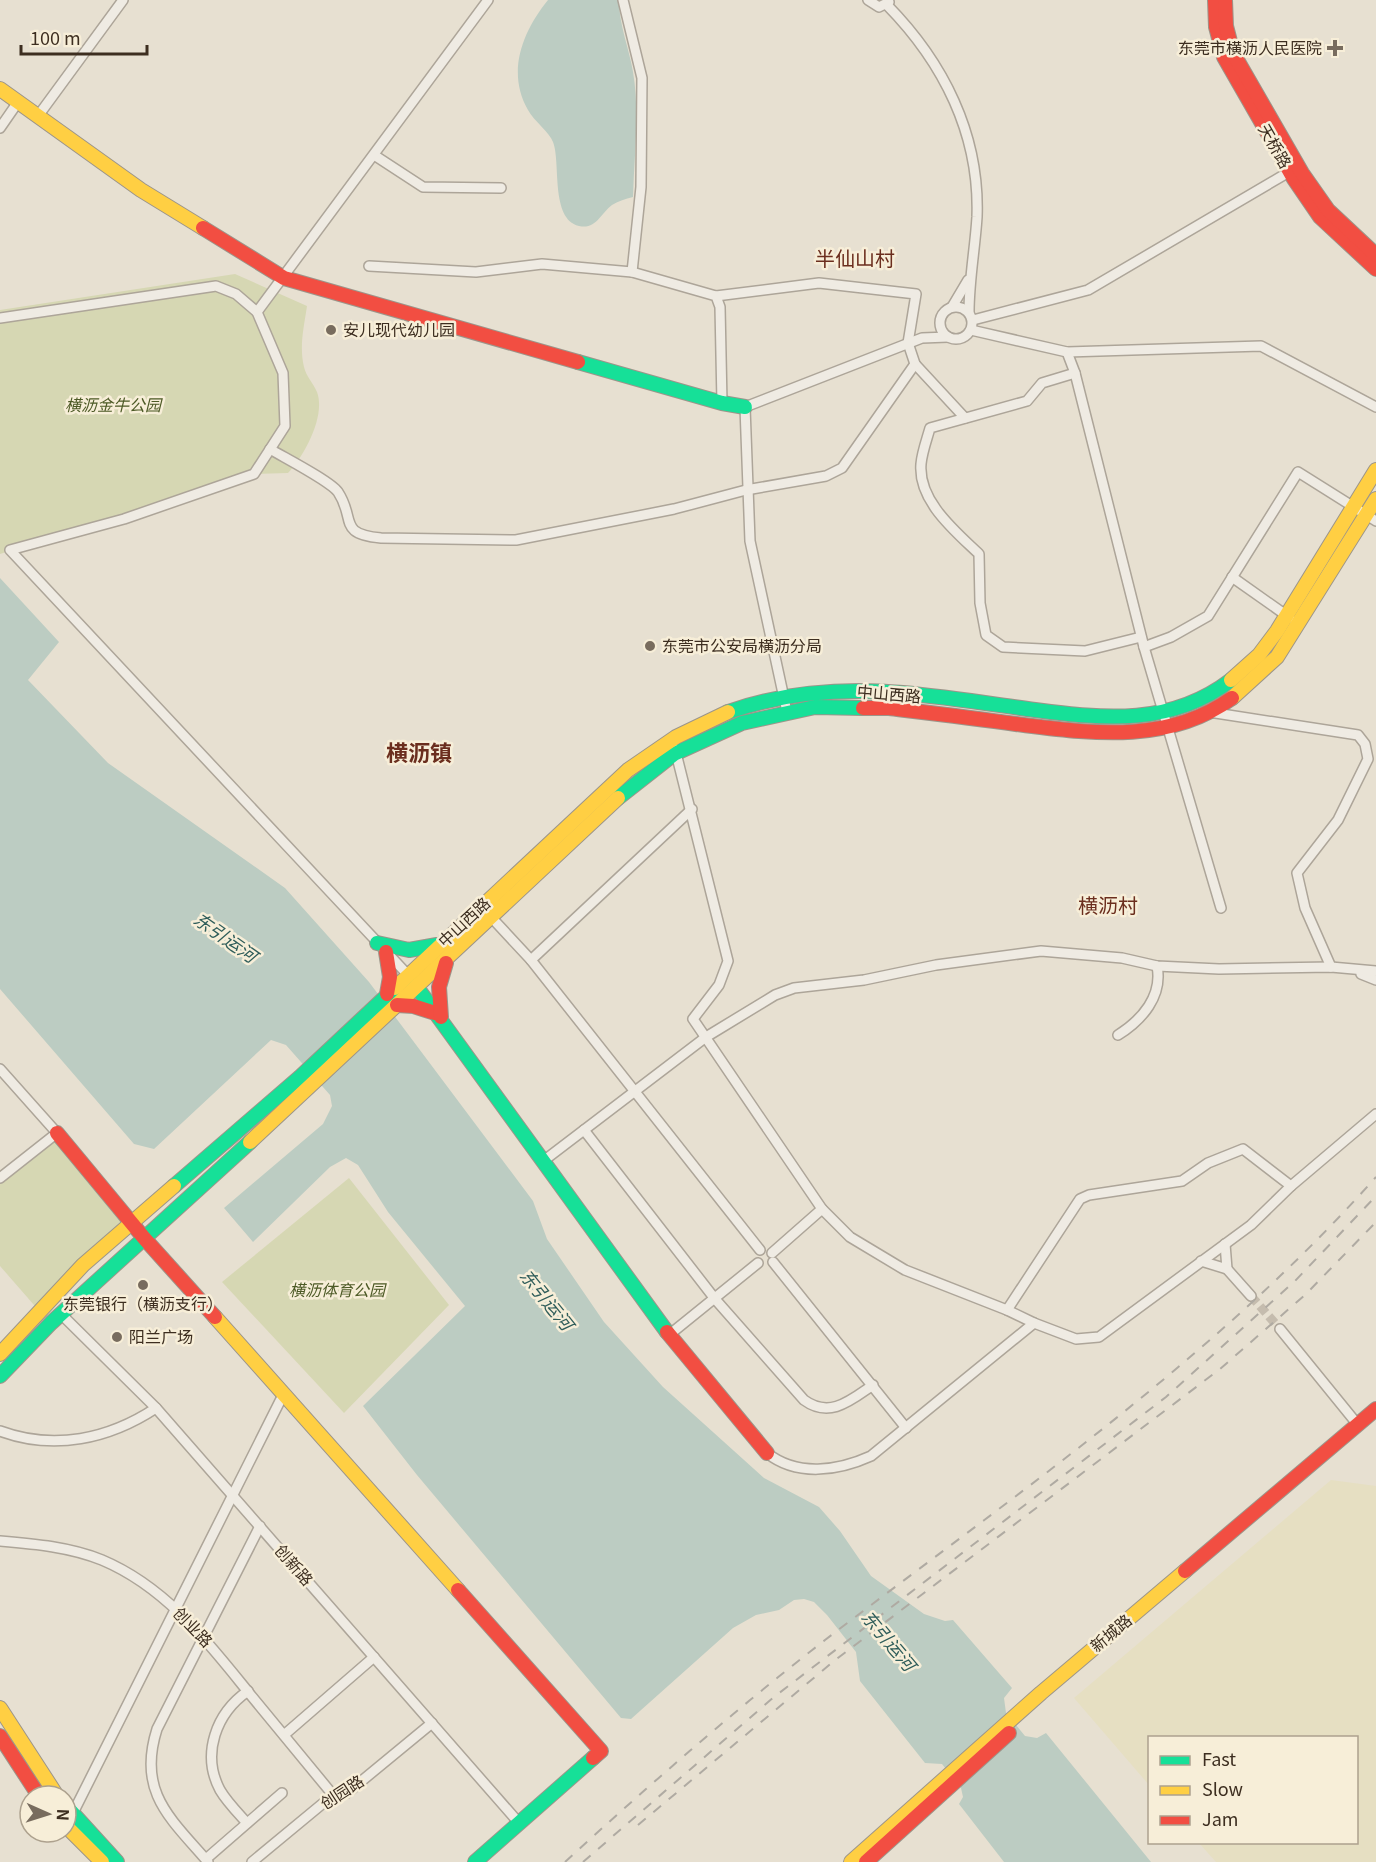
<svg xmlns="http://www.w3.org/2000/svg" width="1376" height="1862" viewBox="0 0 1376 1862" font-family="Georgia,'Noto Sans SC',serif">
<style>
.farmland{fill:#e6dfc2}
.green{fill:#d6d7b3}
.water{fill:#bcccc2}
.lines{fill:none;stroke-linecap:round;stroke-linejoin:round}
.street-tunnel{stroke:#c5bcae;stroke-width:9;stroke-dasharray:9 4.5;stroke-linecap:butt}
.street-casing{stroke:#ada599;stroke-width:12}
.fast-casing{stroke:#9c958a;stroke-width:16}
.slow-casing{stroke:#9c958a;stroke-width:16}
.jam-casing{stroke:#9c958a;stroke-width:16}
.street{stroke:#efebe3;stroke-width:9}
.fast{stroke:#16e098;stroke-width:14}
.slow{stroke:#ffcf43;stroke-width:14}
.jam{stroke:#f24e42;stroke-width:14}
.rail{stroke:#afaaa2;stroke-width:2;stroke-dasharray:10 10;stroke-linecap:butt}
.poi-dot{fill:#786c5e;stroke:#f7eed8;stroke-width:2}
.labels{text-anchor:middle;stroke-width:5;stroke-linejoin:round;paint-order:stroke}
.poi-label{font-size:16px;fill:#3d2e20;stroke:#f7eed8;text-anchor:start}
.street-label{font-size:16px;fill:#3d2e20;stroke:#f7eed8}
.park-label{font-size:16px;font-style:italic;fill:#4d5a26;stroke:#f7eed8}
.water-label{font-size:18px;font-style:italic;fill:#2f5d5a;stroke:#f7eed8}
.quarter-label{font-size:20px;fill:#6b2e1e;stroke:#f7eed8}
.district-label{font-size:22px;font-weight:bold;fill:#6b2e1e;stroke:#f7eed8}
</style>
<rect width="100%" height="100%" fill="#e7e0d1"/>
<polygon class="farmland" points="1331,1480 1376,1486 1376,1862 1216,1862 1199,1843 1356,1842 1356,1738 1150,1738 1149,1785 1074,1698"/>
<g class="green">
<path d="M235,274L307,306C304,327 299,346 304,367C306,376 313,383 317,392C326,416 304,456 288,473L254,474L0,554V310Z"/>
<polygon points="57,1133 131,1220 41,1313 0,1266 0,1178"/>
<polygon points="349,1178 449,1305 344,1413 222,1282"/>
</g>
<g class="water">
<path d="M548,0H619C619,25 629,48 633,72C640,113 634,156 633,197C625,199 619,201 612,205C601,213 596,230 579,226C550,219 561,162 553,142C550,133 534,121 528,110C506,72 523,31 548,0Z"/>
<polygon points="0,578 59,642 28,680 108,763 285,888 369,982 533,1201 547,1239 604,1322 663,1387 764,1478 819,1507 840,1531 871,1576 924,1614 945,1621 953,1620 1012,1688 1004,1698 1006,1713 1025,1736 1037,1738 1046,1733 1151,1862 1004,1862 959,1804 963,1797 961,1788 942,1764 925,1763 860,1681 856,1652 827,1615 814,1602 804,1599 794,1600 779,1610 756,1615 733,1628 631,1719 621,1718 417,1475 363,1406 465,1306 388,1212 358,1165 346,1158 330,1167 253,1242 224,1208 323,1124 332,1106 330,1095 286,1045 271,1040 154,1149 134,1144 0,989"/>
</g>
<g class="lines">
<polyline class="street-tunnel" points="1251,1296 1280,1329"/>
<g class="street-casing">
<g id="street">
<polyline points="623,0 642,78 641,187 632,272"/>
<polyline points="868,0 879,7 889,2"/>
<path d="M887,5C943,62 980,134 977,217C975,249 969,280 969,312"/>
<polyline points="38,116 123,0"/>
<polyline points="0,128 18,102"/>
<polyline points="374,155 423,187 501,188"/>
<polyline points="369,266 476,272 542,264 632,272 716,296 720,307 722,403"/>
<circle cx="956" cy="323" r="16"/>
<polyline points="952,307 968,280"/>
<polyline points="257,312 488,0"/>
<polyline points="0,318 216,286 236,294 257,312 283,373 285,426 254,474 124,519 10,550 408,975"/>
<polyline points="973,320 1088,290 1294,169"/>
<polyline points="971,330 1067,352 1261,346 1376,407"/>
<polyline points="1067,352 1075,373 1144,647 1221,908"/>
<polyline points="915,364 965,418"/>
<path d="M1075,373L1042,383L1027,401L930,428C927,439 922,452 921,464C918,501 955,531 979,554L980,603L986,635L1003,647L1085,651L1141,637"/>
<path d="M270,449C285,458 330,481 338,492C356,519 337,534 381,538L516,540L674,509L746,490L826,476L842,468L915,364L908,343L916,294L819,283L716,296"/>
<polyline points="1232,577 1290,618"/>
<polyline points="1144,647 1171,637 1208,616 1298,472 1376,521"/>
<polyline points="787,712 750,541 745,407 922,338 948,337"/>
<polyline points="1209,712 1358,735 1365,744 1368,759 1338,820 1297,873 1305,908 1331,967"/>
<polyline points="675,749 728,961 719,985 693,1019 822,1209 850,1237 905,1270 1007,1310"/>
<polyline points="491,917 531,960 760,1250"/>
<polyline points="531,960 692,809"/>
<polyline points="1361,974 1376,980"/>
<path d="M1118,1035C1142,1020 1163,996 1157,966"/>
<polyline points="0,1069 57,1133 0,1178"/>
<path d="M584,1130L715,1299L804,1400C830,1419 851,1400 873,1385"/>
<polyline points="542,1162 706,1037 775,995 794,988 864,980 936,965 1041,951 1122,958 1157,966 1219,969 1331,967 1376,971"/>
<polyline points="772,1253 822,1209"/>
<polyline points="1201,1261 1227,1269 1225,1244"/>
<polyline points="773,1262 906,1428"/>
<polyline points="1227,1269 1251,1296"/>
<polyline points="61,1314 156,1408 519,1823"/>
<polyline points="1034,1323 1007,1310 1080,1199 1089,1195 1182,1181 1208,1163 1243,1149 1291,1186"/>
<polyline points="1280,1329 1358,1425"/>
<polyline points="669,1335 758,1263"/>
<path d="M0,1431C54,1451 109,1439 156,1408"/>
<path d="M767,1453C797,1477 838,1471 871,1456L1034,1323L1076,1339L1099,1337L1251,1225L1291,1186L1376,1114"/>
<path d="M0,1541C35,1544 70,1547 102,1560C166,1587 207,1641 249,1693C277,1727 305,1761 333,1795"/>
<polyline points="284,1735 374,1657"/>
<polyline points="73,1813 283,1395"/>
<path d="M247,1823C238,1813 227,1802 220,1790C201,1754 216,1713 248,1691"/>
<polyline points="206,1859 282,1793"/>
<path d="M208,1862C170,1818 137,1792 157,1729L260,1526"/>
<polyline points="252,1862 333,1795 347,1793 432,1723"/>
</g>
</g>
<g class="fast-casing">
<g id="fast">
<polyline points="578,362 722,403 745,407"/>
<path d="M728,712C785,692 843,688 903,693C947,697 991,704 1035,710C1105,719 1171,726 1231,680"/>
<polyline points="618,798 674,754 742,723 815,707 863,708"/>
<polyline points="377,943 409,950 437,945"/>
<polyline points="413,982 667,1332"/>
<polyline points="174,1186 300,1077 395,988"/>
<polyline points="0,1376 51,1323 250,1142"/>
<polyline points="66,1806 117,1862"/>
<polyline points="475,1862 593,1758"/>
</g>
</g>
<g class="slow-casing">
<g id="slow">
<polyline points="0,89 141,190 203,228"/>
<polyline points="1231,680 1259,655 1277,631 1376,470"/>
<polyline points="1232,698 1277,657 1376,499"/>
<polyline points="395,988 628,770 676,737 728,712"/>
<polyline points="250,1142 618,798"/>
<polyline points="215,1317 458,1590"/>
<polyline points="0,1354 83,1265 174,1186"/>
<polyline points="0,1708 57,1796"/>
<polyline points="66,1826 102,1862"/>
<polyline points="851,1862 1041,1693 1185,1571"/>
</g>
</g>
<g class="jam-casing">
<g id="jam">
<polyline points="1215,0 1216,27 1224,57 1294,179 1320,217 1376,269"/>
<polyline points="1225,0 1226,26 1233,53 1302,173 1328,210 1376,255"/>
<polyline points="203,228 284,278 578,362"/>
<path d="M863,708H889C931,713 974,718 1016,724C1090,733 1167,745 1232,698"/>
<polyline points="386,952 390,977 387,994"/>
<polyline points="397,1005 413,1006 435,1013"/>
<polyline points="441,1017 439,987 446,963"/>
<polyline points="57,1133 144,1238 215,1317"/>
<polyline points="667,1332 767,1453"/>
<polyline points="1185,1571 1376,1409"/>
<polyline points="458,1590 601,1751 593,1758"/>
<polyline points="0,1736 39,1796"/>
<polyline points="866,1862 1009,1733"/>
</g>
</g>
<use href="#street" class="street"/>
<use href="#fast" class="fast"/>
<use href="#slow" class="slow"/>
<use href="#jam" class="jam"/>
<g class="rail">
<polyline points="638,1825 834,1661 1220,1369 1306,1294 1376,1222"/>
<path d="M565,1862C649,1785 735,1710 825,1640C1016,1494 1215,1358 1376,1177"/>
<polyline points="583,1862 774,1697 1166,1397 1295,1281 1376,1196"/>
</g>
</g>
<g class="poi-dot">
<path d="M1332 39h6v6h6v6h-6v6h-6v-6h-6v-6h6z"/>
<circle cx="331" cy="330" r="6"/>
<circle cx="650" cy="646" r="6"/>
<circle cx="143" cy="1285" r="6"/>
<circle cx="117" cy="1337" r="6"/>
</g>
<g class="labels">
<g class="poi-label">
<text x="1322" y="54" text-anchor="end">东莞市横沥人民医院</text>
<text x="343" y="336">安儿现代幼儿园</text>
<text x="662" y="652">东莞市公安局横沥分局</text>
<text x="143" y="1310" text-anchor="middle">东莞银行（横沥支行）</text>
<text x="129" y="1343">阳兰广场</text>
</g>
<g class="street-label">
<text transform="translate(1275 146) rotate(60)" y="6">天桥路</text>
<text transform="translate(889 694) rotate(5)" y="6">中山西路</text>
<text transform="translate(464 922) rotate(-43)" y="6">中山西路</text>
<text transform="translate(294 1565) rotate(49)" y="6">创新路</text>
<text transform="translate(193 1627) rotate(46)" y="6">创业路</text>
<text transform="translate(1111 1633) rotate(-40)" y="6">新城路</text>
<text transform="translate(342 1792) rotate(-33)" y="6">创园路</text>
</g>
<g class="park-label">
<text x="113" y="411">横沥金牛公园</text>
<text x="337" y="1296">横沥体育公园</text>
</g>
<g class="water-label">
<text transform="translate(225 938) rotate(35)" y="6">东引运河</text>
<text transform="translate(546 1300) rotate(51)" y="6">东引运河</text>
<text transform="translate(888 1641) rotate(50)" y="6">东引运河</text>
</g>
<g class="quarter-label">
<text x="855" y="266">半仙山村</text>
<text x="1108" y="913">横沥村</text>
</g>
<g class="district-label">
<text x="419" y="761">横沥镇</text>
</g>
</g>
<rect x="1148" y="1736" width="210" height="108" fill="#f7eed8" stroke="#ada18e" stroke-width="1.5"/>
<rect x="1160" y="1756" width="30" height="9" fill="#16e098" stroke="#ada18e" stroke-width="1.5"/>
<text x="1202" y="1766" font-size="18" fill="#3d2e20">Fast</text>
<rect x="1160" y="1786" width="30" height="9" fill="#ffcf43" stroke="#ada18e" stroke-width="1.5"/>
<text x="1202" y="1796" font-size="18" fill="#3d2e20">Slow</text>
<rect x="1160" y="1816" width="30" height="9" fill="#f24e42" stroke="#ada18e" stroke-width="1.5"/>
<text x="1202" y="1826" font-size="18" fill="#3d2e20">Jam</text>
<g transform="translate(48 1814) rotate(93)"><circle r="28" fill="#f7eed8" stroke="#ada18e" stroke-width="1.5"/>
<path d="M0-4.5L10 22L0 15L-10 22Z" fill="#786c5e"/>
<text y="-9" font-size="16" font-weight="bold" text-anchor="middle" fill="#3d2e20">N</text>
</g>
<path d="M21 45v9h126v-9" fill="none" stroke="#3d2e20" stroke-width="3"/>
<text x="30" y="45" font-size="18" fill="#3d2e20" stroke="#f7eed8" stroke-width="4.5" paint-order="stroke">100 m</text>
</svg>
